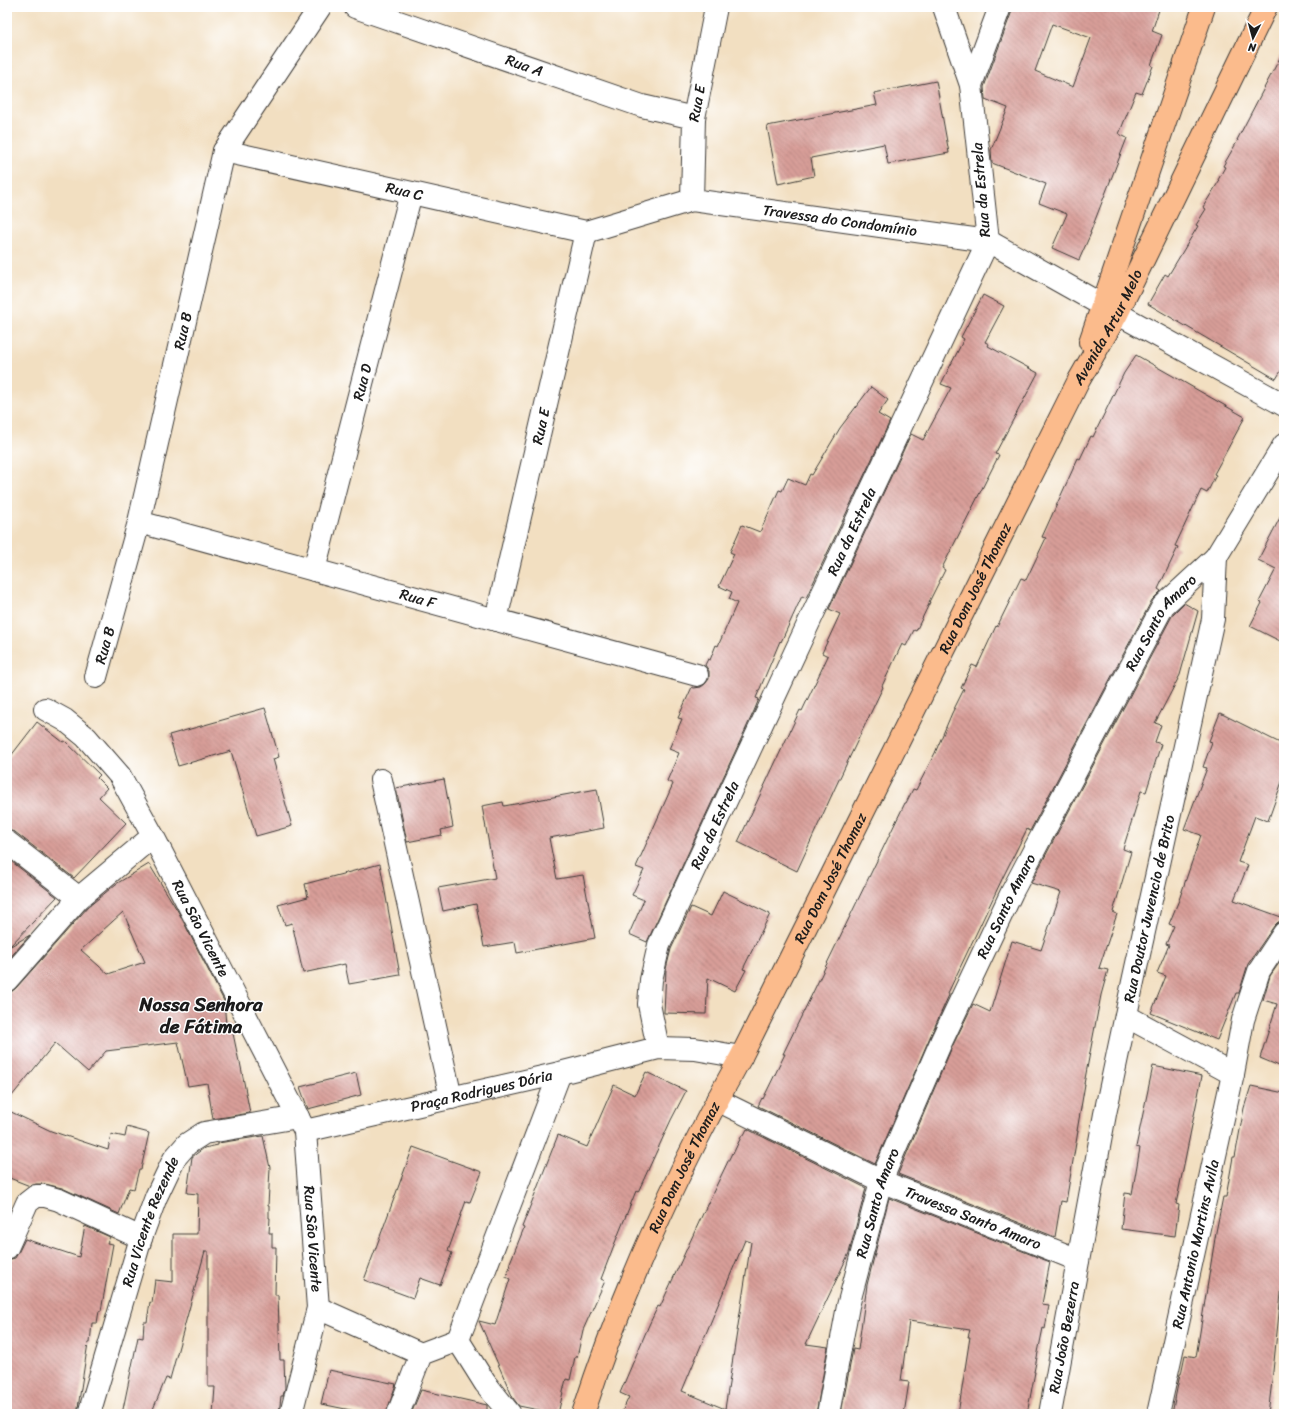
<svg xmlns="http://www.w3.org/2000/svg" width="1291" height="1421" viewBox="0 0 1291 1421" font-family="Sriracha,sans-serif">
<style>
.building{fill:url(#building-back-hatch);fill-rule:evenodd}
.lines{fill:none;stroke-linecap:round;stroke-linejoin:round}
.street-casing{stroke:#3c3935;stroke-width:24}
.primary-casing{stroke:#3c3935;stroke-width:24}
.street{stroke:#fff;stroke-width:22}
.primary{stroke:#fbbb8c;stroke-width:22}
.labels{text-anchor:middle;stroke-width:3;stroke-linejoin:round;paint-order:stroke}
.street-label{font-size:15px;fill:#1c1c1c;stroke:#fff}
.district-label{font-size:19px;font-weight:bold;fill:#1c1c1c;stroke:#fff}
</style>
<defs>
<pattern id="building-back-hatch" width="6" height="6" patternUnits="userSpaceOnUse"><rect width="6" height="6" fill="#d89e99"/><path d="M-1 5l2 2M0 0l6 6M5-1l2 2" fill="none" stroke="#ae807c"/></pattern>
</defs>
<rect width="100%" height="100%" fill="#fff"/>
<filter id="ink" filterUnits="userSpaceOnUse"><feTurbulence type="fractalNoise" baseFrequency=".025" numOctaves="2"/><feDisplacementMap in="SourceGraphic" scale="8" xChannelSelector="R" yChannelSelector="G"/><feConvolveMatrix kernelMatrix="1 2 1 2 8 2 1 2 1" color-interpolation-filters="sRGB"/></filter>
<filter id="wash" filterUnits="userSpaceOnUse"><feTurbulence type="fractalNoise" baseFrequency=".012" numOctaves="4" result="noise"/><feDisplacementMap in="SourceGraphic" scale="16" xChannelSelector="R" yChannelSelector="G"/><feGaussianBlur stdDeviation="0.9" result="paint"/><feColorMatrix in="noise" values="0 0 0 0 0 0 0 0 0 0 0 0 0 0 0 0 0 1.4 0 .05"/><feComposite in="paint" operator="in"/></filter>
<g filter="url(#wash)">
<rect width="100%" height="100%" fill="#f2dfc1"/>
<g id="blocks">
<g class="building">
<path d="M1012,7H1160L1152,31L1162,35L1151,65L1153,66L1142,94L1136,92L1119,134L1127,138L1090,233H1091L1079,260L1052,248L1067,214L1039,203L1046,184L992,163L991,150L1008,108L985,99L984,87L1012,11ZM1052,24L1091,38L1073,87L1035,71Z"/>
<polygon points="1284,50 1284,366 1276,379 1148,304 1165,274 1168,276 1198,226 1196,225 1206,209 1203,207 1219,181 1218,180 1225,167 1223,166 1238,140 1237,140"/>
<polygon points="936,81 949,153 888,164 884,144 811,158 814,176 778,184 767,126 877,105 874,93"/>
<polygon points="983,295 1004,306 985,342 989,344 988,346 1038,373 995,454 999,455 942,568 945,570 929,602 930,602 916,631 914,630 906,646 902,644 882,686 883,687 835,788 797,871 738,842 800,710 802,711 828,656 822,653 840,614 829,609 911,434 923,440 951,388 941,384 964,339 961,337"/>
<polygon points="1136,355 1245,417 1214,474 1216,475 1207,493 1201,490 1175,546 1178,547 1158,589 1161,591 1152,600 1030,831 1027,829 1004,875 948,993 949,995 930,1037 875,1164 758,1106 762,1098 763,1099 785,1054 783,1054 905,803 906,803 913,789 916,790 935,753 952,713 964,689 961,688 972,665 977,667 996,626 997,627 1021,578 1026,580 1046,538 1042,537 1078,458 1080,459 1091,436 1093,437 1124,373"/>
<polygon points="871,387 888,400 878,414 890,421 806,598 802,596 781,642 780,641 756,698 759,699 754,711 647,942 629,934 644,900 632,895 644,870 636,867 673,784 667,781 679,753 669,749 682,719 678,718 692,687 694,688 701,687 705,684 709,679 709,671 705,665 708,659 710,660 716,645 718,646 737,603 729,599 732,592 719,586 734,554 730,552 742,525 760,532 779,490 782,491 788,478 805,485 810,474 812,475 840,428"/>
<polygon points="1284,510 1284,643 1250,626 1262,603 1259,602 1276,569 1258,560"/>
<polygon points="1184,603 1198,611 1180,675 1155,723 1161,725 1155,742 1161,744 1146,792 1141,791 1123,849 1131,852 1113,912 1117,914 1099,968 1108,970 1101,995 1084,1084 1085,1084 1077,1131 1078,1131 1066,1202 1061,1201 1055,1237 898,1174 952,1047 973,1004 990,1012 1012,941 1041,950 1061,892 1031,883 1173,614"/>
<polygon points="265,708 279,757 273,759 292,826 256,836 231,751 178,766 169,735"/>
<polygon points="1220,713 1284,745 1284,776 1268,821 1255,816 1238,862 1248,865 1234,900 1284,918 1284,921 1278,922 1274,926 1248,964 1239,993 1236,993 1217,1040 1151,1013 1166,976 1157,973 1169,945 1166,944 1174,926 1169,924 1179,900 1201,835 1184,829 1207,768 1203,767 1212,742 1209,741"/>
<polygon points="37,722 63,742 65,741 100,775 97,778 107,788 99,797 126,823 74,878 15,832 7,830 7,761"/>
<polygon points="444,779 453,827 441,830 442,835 407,842 396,788"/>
<polygon points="597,789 604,828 549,838 557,879 583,875 595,938 517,953 515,942 484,947 476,904 443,911 438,888 495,878 482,806 503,802 504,806"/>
<polygon points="7,858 57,897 9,947 30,935 7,961"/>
<path d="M149,864L179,913L224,1001L226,1025L231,1024L239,1062H240L250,1113L213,1119L207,1083L188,1086L178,1042L106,1051L88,1072L55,1043L7,1102V992H11L16,988L88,907L116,884ZM123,912L145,962L108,974L81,950Z"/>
<polygon points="380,864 400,975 349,984 345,964 303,973 292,923 285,925 278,905 308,897 305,884"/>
<polygon points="723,891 770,914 743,969 746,970 735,991 708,978 706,1014 664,1013 666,969 671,949 691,907 711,916"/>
<polygon points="1284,956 1284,1068 1260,1058 1277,1004 1263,1000 1270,976"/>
<polygon points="1153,1066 1202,1076 1176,1204 1179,1205 1175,1236 1121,1229 1125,1193 1132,1194 1140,1148 1136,1147"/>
<polygon points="646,1072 686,1091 671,1120 638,1192 636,1191 614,1245 601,1279 605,1281 583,1330 577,1357 575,1357 570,1380 566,1379 558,1414 519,1406 513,1398 479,1321 495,1325 510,1279 506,1277 510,1266 509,1265 524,1228 522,1227 558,1135 587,1147 614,1085 635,1095"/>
<polygon points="356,1073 361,1095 308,1109 300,1087"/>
<polygon points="1251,1086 1284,1093 1284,1285 1282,1284 1272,1381 1268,1414 1172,1414 1180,1374 1181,1374 1185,1355 1196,1357 1216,1232 1223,1197 1226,1197 1233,1157 1235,1157 1244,1108"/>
<polygon points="7,1110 51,1131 108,1150 111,1134 125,1137 127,1127 149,1133 141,1169 139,1169 134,1189 129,1188 119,1214 62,1188 45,1184 36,1184 30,1186 7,1177"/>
<path d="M747,1129L866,1188L849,1253L806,1344L828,1347L816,1414H621L629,1397L620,1393L649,1325L658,1306L660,1307L706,1207L732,1153L733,1154L742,1135H744ZM745,1240L751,1242L725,1409L682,1391Z"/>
<polygon points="263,1136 270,1168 268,1206 269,1206 269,1218 270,1218 269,1233 272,1233 272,1247 276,1247 275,1295 278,1295 280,1360 284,1360 285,1388 283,1396 281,1396 279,1414 213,1414 215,1387 208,1387 208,1251 205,1251 170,1379 166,1378 151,1414 122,1414 138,1337 143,1338 144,1322 147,1322 150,1302 152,1303 155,1280 173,1282 173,1234 197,1234 198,1194 187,1193 192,1157 204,1148 218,1145 218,1143"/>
<polygon points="413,1147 482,1172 470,1202 466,1201 448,1251 452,1253 440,1285 420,1278 413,1298 364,1280"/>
<polygon points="889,1198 1050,1262 1042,1304 1049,1305 1045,1329 1043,1328 1034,1372 1035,1372 1027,1414 958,1414 970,1337 968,1337 970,1330 909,1321 901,1381 909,1382 904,1414 841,1414 853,1349 858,1350 867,1285"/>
<polygon points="85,1226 110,1237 107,1243 113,1244 101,1311 99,1311 97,1323 92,1323 90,1343 88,1343 77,1414 7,1414 7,1260 15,1258 18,1253 25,1239 79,1257"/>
<polygon points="329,1370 396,1384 386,1414 370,1414 321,1404"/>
<polygon points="421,1390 487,1405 487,1414 411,1414"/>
</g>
</g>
</g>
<g filter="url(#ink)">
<use href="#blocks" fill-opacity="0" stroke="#3c3935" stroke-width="1"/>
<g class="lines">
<g class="street-casing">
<g id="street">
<path id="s1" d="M355,7L642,106L694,118"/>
<polyline points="971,85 1000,7"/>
<path id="s2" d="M224,151L586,232L692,200L988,241L1102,305L1284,405"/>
<path id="s3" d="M692,200L694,118L716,7"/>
<path id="s4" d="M139,522L697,675"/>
<path id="s5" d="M314,570L411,193"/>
<path id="s6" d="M496,620L586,232"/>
<path id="s7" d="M96,677L139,522L224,151L320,7"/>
<path id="s8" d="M45,709L65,720L86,737L120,776L153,836L305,1131L318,1308L291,1414"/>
<polyline points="381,780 451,1098"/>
<polyline points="7,842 79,898"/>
<polyline points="7,980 79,898 153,836"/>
<polyline points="1126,1016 1233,1074"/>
<path id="s9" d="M658,1048L649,1004L651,980L659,945L811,618L988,241L971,85L944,7"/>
<path id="s10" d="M717,1100L881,1181L1078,1260"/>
<path id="s11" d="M305,1131L560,1073L658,1048L695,1049L741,1057"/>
<polyline points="7,1248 27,1203 36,1196 45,1196 59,1200 141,1238"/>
<polyline points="318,1308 421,1354"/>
<polyline points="458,1340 560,1073"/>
<polyline points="458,1340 485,1383 510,1414"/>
<path id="s12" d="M89,1414L141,1238L156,1197L174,1159L187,1144L204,1133L298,1117"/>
<polyline points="398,1414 421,1354 458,1340"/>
<path id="s13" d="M828,1414L848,1306L881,1181L941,1042L1012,892L1163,606L1216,557L1284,445"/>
<path id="s14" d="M1050,1414L1105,1114L1134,977L1213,619L1216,557"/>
<path id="s15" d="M1158,1414L1233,1074L1243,1020L1259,971L1284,933"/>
</g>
</g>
<g class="primary-casing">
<g id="primary">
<polyline points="1090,342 1204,7"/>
<path id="s16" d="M583,1414C623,1290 677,1171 741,1057L1079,380L1117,314L1266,7"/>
</g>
</g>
<use href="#street" class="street"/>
<use href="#primary" class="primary"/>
</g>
</g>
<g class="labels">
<g class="street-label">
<text dy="5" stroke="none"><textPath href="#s1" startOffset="179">Rua A</textPath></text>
<text dy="5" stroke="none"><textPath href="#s3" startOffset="97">Rua E</textPath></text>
<text transform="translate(981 190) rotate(-95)" y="5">Rua da Estrela</text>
<text dy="5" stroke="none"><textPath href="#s2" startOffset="185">Rua C</textPath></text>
<text dy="5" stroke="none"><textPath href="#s2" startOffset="631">Travessa do Condomínio</textPath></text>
<text dy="5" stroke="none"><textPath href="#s16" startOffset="1208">Avenida Artur Melo</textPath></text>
<text dy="5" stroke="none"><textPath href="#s7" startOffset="357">Rua B</textPath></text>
<text dy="5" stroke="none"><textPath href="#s5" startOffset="194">Rua D</textPath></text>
<text dy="5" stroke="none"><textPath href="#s6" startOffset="199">Rua E</textPath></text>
<text dy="5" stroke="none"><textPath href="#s9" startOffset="561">Rua da Estrela</textPath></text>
<text dy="5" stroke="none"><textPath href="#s16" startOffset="915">Rua Dom José Thomaz</textPath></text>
<text dy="5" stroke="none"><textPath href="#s4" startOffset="289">Rua F</textPath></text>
<text dy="5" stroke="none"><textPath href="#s13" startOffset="865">Rua Santo Amaro</textPath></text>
<text dy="5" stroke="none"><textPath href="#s7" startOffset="33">Rua B</textPath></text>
<text dy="5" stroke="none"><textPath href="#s9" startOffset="237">Rua da Estrela</textPath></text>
<text dy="5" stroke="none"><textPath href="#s16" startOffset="591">Rua Dom José Thomaz</textPath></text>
<text dy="5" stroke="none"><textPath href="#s13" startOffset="541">Rua Santo Amaro</textPath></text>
<text dy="5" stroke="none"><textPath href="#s14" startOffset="515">Rua Doutor Juvencio de Brito</textPath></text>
<text dy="5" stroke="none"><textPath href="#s8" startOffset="274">Rua São Vicente</textPath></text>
<text dy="5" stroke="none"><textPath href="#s11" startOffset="181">Praça Rodrigues Dória</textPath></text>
<text dy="5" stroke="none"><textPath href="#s16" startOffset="267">Rua Dom José Thomaz</textPath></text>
<text dy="5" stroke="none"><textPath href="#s13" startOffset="217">Rua Santo Amaro</textPath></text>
<text dy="5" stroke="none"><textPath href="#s10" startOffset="282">Travessa Santo Amaro</textPath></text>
<text dy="5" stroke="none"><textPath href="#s12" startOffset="202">Rua Vicente Rezende</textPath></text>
<text dy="5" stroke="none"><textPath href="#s8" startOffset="610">Rua São Vicente</textPath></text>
<text dy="5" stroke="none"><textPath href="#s15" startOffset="174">Rua Antonio Martins Avila</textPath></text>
<text dy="5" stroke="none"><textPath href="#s14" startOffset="78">Rua João Bezerra</textPath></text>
</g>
<g class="district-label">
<text x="201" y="1011">Nossa Senhora<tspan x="201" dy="22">de Fátima</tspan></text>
</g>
</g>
<rect width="1291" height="1421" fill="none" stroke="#fff" stroke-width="24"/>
<g transform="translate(1253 38) rotate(186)" stroke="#ffffff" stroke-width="3" paint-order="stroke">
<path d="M0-3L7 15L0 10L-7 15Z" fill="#1c1c1c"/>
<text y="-6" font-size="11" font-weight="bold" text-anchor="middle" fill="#1c1c1c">N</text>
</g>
</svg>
